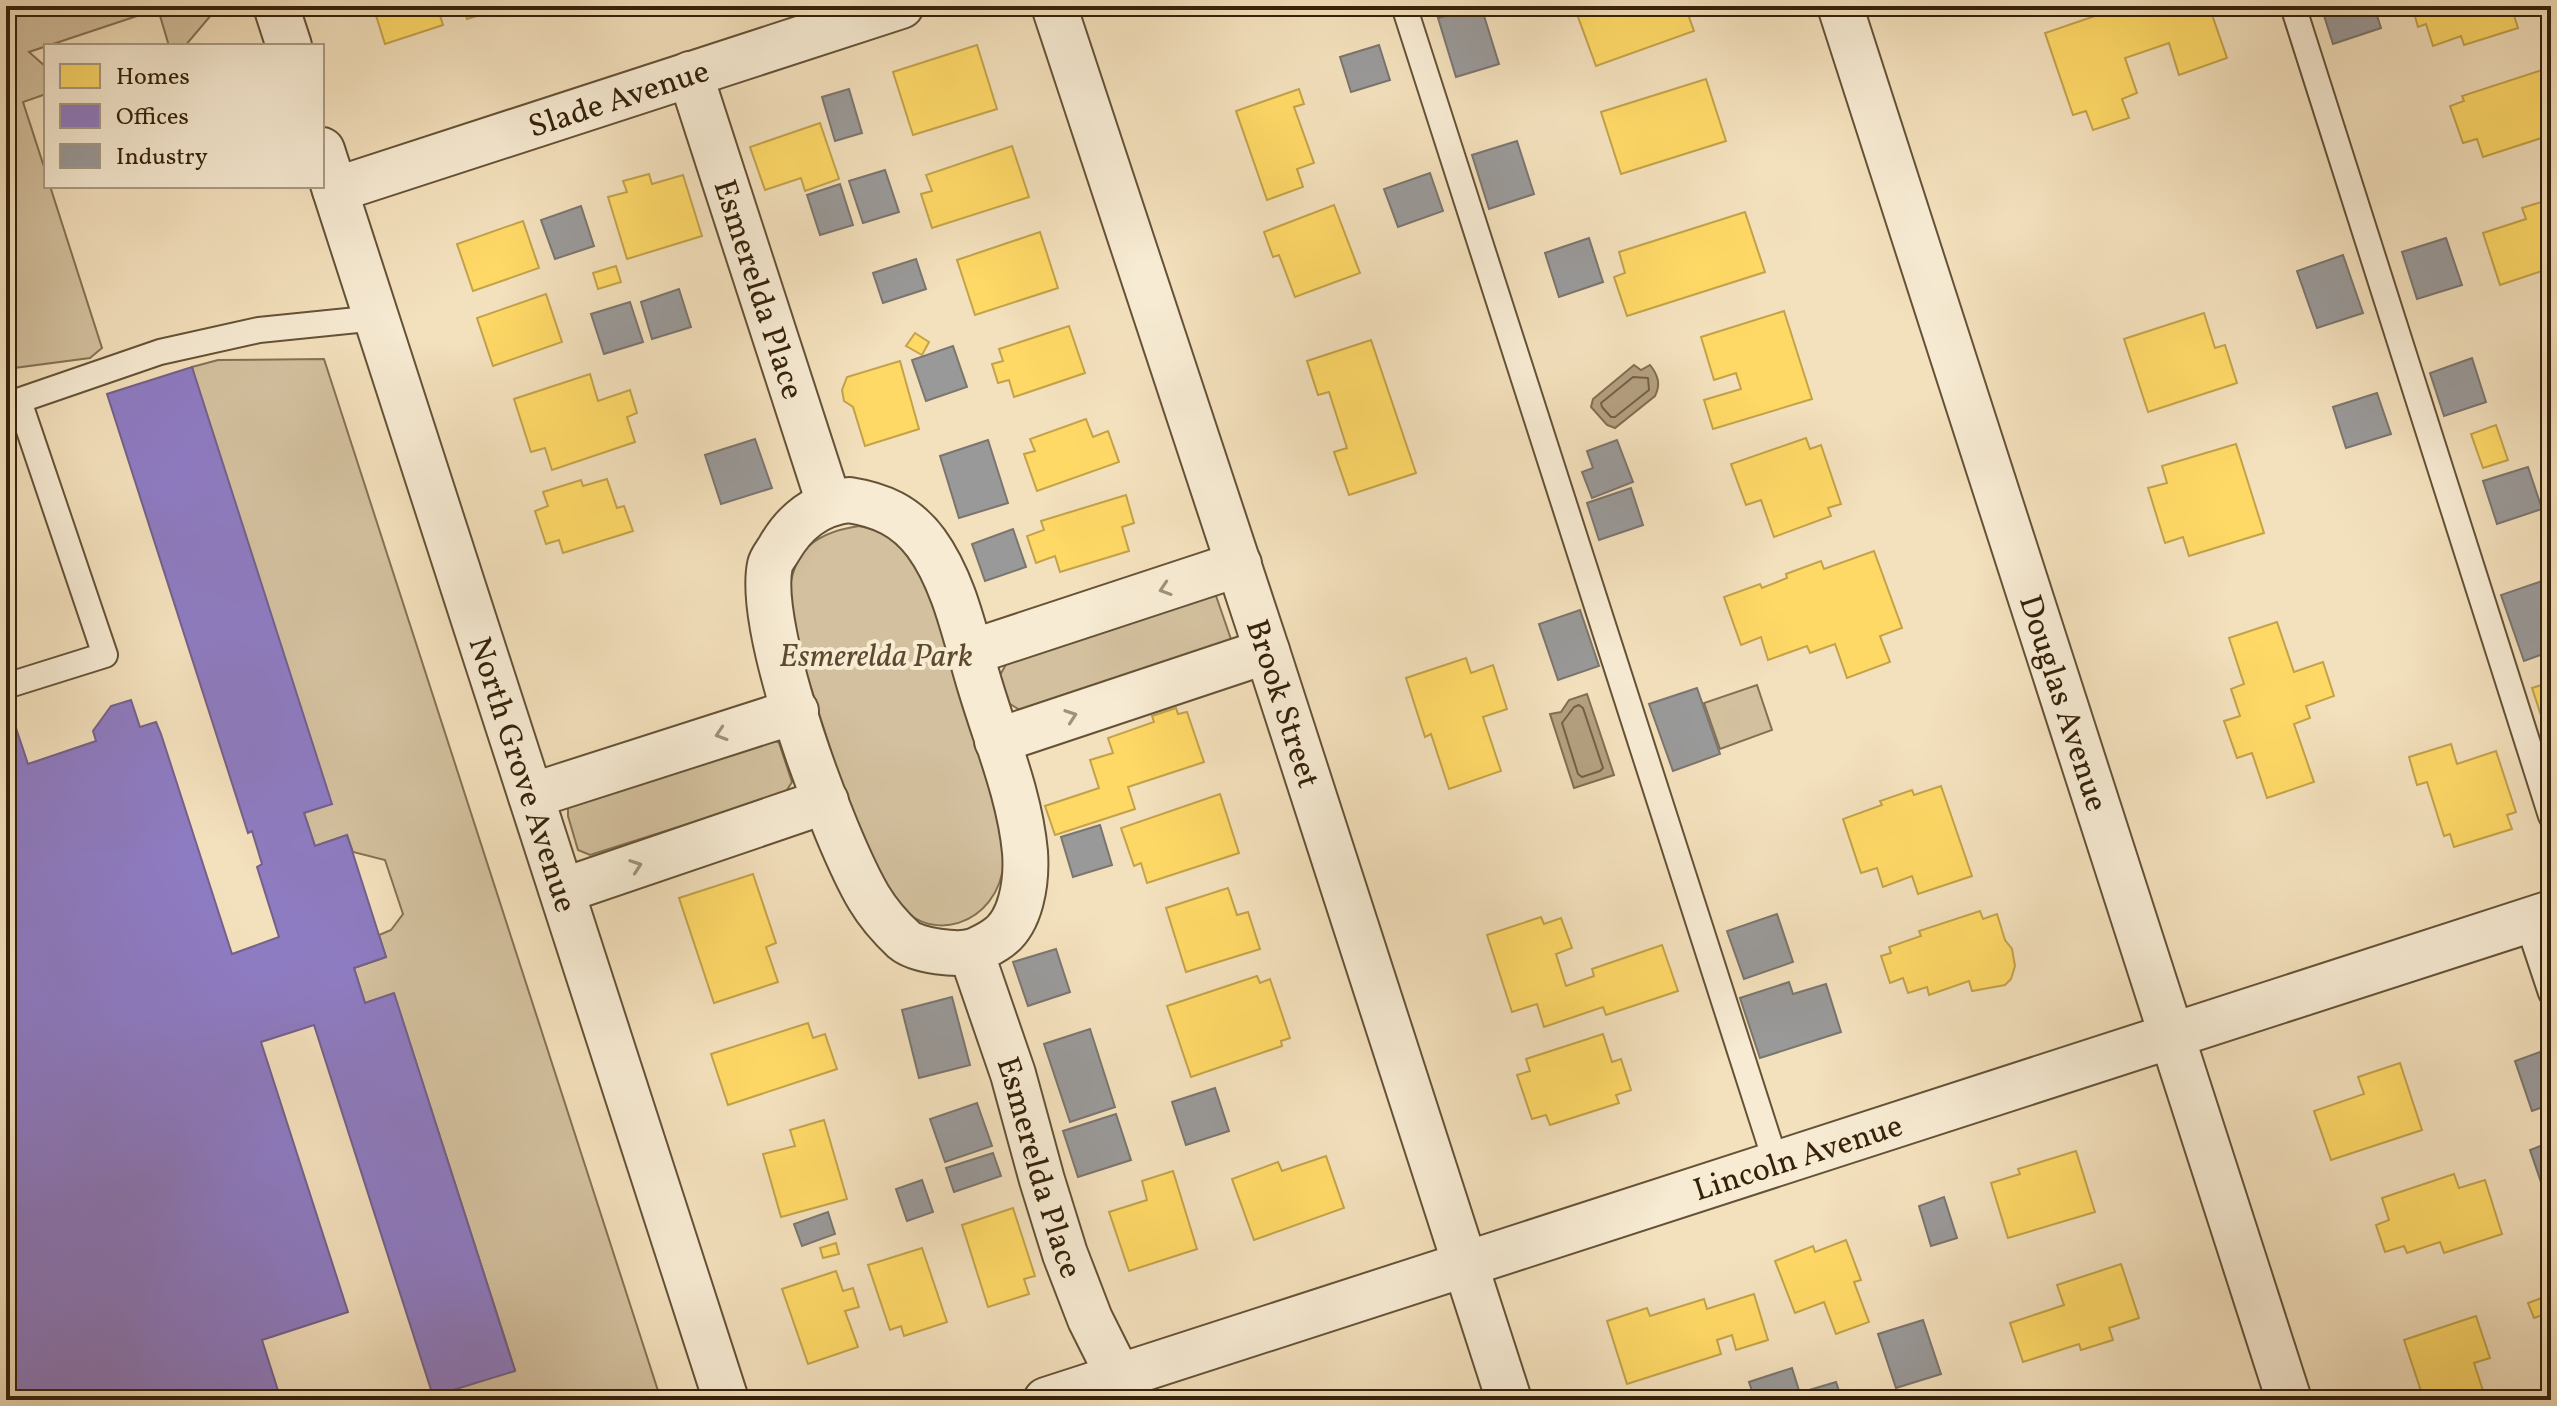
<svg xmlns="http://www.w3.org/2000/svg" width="2557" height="1406" viewBox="0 0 2557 1406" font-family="Vollkorn,serif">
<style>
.green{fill:#d3c09e;stroke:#847154;stroke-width:2}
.water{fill:#b39f7f;stroke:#816d50;stroke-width:2}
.homes{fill:#ffd966;stroke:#c3a24a;stroke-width:2}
.offices{fill:#8e7cc3;stroke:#74618b;stroke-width:2}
.industry{fill:#999;stroke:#7b756e;stroke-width:2}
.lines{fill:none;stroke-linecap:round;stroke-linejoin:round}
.shore{stroke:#746044;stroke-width:2}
.lane-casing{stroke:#655236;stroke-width:28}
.street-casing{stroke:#655236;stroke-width:48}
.lane{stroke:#f7ebd3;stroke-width:24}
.street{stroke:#f7ebd3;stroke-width:44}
.oneway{stroke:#a09178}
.labels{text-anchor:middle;stroke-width:8;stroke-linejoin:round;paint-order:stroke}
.street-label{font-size:32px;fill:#362209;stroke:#f7ebd3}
.park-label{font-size:32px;font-style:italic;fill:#5d4a2e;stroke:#f7ebd3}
</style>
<rect width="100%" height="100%" fill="#f3e0bc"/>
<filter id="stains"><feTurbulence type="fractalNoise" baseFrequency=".0025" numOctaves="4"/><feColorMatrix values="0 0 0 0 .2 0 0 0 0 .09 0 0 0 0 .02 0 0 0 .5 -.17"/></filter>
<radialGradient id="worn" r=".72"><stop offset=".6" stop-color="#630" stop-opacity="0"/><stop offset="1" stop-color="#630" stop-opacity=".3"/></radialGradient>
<g class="green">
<polygon points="6,6 209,6 212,14 185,46 169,46 158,9 29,52 46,67 46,94 23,102 46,173 46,186 50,186 102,348 90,358 6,369"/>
<polygon points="324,359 661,1400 435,1400 434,1396 515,1370 394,994 365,1003 354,968 386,957 379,935 391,930 403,914 385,860 353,852 347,835 315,846 304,813 192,367 218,360"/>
<path d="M859,526C909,536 919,566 936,609C950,655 965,702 979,748C990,784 1007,822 1004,861C999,926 926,950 889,894C860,850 845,798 830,748C815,702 801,655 787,608C791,557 805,534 859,526Z"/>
<polygon points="1215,593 1232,642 1023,712 1005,701 1000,675 1008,661"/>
<polygon points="1757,685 1772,730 1720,749 1704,703"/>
<polygon points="769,737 779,743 792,782 785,793 590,855 578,850 568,816 568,804"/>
</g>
<g class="water">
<path d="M1634,365L1641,370L1650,365C1658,375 1661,384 1655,396L1615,428L1607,425L1591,407L1593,399Z"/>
<polygon points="1587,694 1614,775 1574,788 1550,714 1561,712 1569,700"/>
</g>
<g class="homes">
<polygon points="373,6 437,6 443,25 385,44"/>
<polygon points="463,6 507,6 507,7 467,19"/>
<polygon points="1574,6 1685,6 1694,31 1596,66"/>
<polygon points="2124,6 2209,6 2227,58 2179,75 2169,43 2125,58 2137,93 2122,99 2129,118 2093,130 2086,111 2073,115 2045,33"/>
<polygon points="2412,6 2511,6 2518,28 2464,45 2461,36 2433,46 2426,24 2418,27"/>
<polygon points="977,45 997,109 913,135 893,72"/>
<polygon points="2545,69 2551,87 2551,135 2483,157 2477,139 2463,143 2450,106 2464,101 2462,96"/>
<polygon points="1706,79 1726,141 1621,174 1601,112"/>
<polygon points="1299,89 1304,104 1294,107 1314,163 1297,169 1303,187 1267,200 1236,111"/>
<polygon points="820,123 839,179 805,191 801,178 765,190 750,147"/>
<polygon points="1012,146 1029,197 932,228 921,194 932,191 926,175"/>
<polygon points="649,174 652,184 683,175 702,236 627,259 608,197 627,192 623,181"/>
<polygon points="2551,199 2551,268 2500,285 2483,233 2526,219 2522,208"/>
<polygon points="1334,205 1360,273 1295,297 1279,255 1273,257 1264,232"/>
<polygon points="1745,212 1765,272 1627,316 1614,277 1625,273 1619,252"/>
<polygon points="523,221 539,268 473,291 457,244"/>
<polygon points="1040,232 1058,288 975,315 957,260"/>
<polygon points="616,266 621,282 598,289 593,273"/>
<polygon points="546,294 562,342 493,366 477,318"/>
<polygon points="1784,311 1812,399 1713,429 1704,400 1741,389 1736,373 1714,380 1701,337"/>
<polygon points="2204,313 2215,348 2225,345 2237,383 2148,412 2124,339"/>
<polygon points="1069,326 1085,373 1014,397 1009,380 998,383 992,364 1003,361 999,349"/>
<polygon points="915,333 929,342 922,355 906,346"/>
<polygon points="1371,340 1416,473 1349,495 1334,452 1347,448 1329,392 1318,395 1307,361"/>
<polygon points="900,361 919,429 865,446 853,407 844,401 842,390 847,377"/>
<polygon points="590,374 598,401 630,390 637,413 627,417 635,442 552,470 545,448 531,452 514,399"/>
<polygon points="1086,419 1093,437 1108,431 1119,462 1037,491 1024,454 1035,451 1030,439"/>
<polygon points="2496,425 2508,460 2483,468 2471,434"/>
<polygon points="1806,438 1810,449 1821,445 1841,504 1828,508 1831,516 1774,537 1761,500 1746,505 1731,464"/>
<polygon points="2236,444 2264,533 2189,556 2183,537 2165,543 2148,488 2167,483 2162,466"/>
<polygon points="607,479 617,508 624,506 633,531 563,553 559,540 546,544 535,511 548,506 543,492 581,480 583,486"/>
<polygon points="1126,495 1134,523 1122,527 1129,551 1060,572 1055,556 1036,563 1027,536 1044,530 1041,521"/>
<polygon points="1874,551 1902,628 1880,636 1890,662 1847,678 1835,644 1810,653 1807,646 1768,660 1761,637 1741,645 1724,597 1760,584 1762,588 1787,578 1786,574 1821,561 1824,569"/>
<polygon points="2277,622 2294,672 2323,662 2334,696 2306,706 2310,718 2294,724 2314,782 2267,798 2252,753 2237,758 2224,721 2240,716 2231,689 2244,684 2229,638"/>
<polygon points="1466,658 1471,673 1493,665 1507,709 1483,717 1501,771 1449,789 1431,734 1425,737 1406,678"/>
<polygon points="2551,682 2551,746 2532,688"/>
<polygon points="1176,708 1178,714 1187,712 1204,762 1128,787 1135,809 1055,835 1045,806 1099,788 1090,760 1113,753 1108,738 1154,722 1152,716"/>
<polygon points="2451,744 2457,764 2496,751 2516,812 2507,815 2512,829 2454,847 2450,834 2444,836 2427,782 2417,785 2409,757"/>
<polygon points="1941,786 1972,876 1918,894 1912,876 1883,887 1877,868 1861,873 1843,819 1882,805 1880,801 1912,790 1914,795"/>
<polygon points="1220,794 1239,853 1147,883 1141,863 1134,866 1121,828"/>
<polygon points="753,874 776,943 766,947 778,982 714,1003 679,898"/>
<polygon points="1228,888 1237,915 1248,912 1260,949 1186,972 1166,908"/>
<polygon points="1980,911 1983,919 1997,914 2005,940 2012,949 2015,966 2011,979 2005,985 1972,991 1969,981 1929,995 1927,987 1908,993 1903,978 1890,983 1881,956 1891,953 1889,947 1921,936 1919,931"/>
<polygon points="1541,917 1544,924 1561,918 1572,948 1556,954 1566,986 1594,976 1592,969 1662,945 1678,991 1606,1015 1603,1007 1544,1027 1537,1004 1512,1012 1487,935"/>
<polygon points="1257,976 1260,983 1270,979 1290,1038 1281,1041 1282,1046 1191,1077 1167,1006"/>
<polygon points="808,1023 813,1038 825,1034 837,1069 728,1105 711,1054"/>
<polygon points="1603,1034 1612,1062 1621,1059 1631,1090 1616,1095 1619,1103 1550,1125 1546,1115 1532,1119 1517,1075 1530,1071 1526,1059"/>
<polygon points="2400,1063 2422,1130 2331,1160 2314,1111 2364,1094 2358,1077"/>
<polygon points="824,1120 847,1199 781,1217 763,1154 795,1146 790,1130"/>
<polygon points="2076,1151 2095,1212 2008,1238 1991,1183 2020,1174 2018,1169"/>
<polygon points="1326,1156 1344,1208 1254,1240 1232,1179 1278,1162 1282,1171"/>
<polygon points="1173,1171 1197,1249 1129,1271 1109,1212 1147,1200 1142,1181"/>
<polygon points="2454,1174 2459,1188 2485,1180 2502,1234 2444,1253 2440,1242 2407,1253 2404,1246 2385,1252 2376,1225 2389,1220 2382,1198"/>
<polygon points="1013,1208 1035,1276 1024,1279 1029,1294 988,1307 962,1225"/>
<polygon points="1846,1240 1861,1280 1854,1282 1869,1322 1836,1334 1824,1302 1795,1313 1775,1261 1813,1246 1815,1252"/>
<polygon points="836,1243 839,1254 823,1258 820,1248"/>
<polygon points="922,1248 947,1322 904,1336 901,1326 890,1330 868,1265"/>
<polygon points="2121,1264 2139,1318 2109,1328 2113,1340 2081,1350 2079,1344 2023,1362 2010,1323 2064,1305 2057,1285"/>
<polygon points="836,1271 843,1291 853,1288 859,1307 845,1311 858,1347 808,1364 782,1289"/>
<polygon points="1754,1294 1768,1340 1736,1350 1732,1335 1717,1340 1721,1354 1627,1384 1607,1321 1647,1308 1650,1316 1704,1299 1707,1309"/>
<polygon points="2550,1295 2551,1312 2534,1318 2528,1303"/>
<polygon points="2476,1316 2490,1358 2474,1363 2486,1400 2424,1400 2404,1340"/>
</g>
<polygon class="offices" points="192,367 332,804 304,813 315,846 347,835 386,957 354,968 365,1003 394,993 515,1371 433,1396 314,1025 261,1042 348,1312 262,1340 281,1400 6,1400 6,731 16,728 28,764 96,741 93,731 111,706 131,700 140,727 156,722 161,734 232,954 279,937 257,867 262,864 252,831 248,833 107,394"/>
<g class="industry">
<polygon points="1481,6 1499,64 1456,77 1438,18"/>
<polygon points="2321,6 2374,6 2381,28 2333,44"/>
<polygon points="1379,45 1390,80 1351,92 1340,57"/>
<polygon points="849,89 862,133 835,141 822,97"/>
<polygon points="1517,141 1534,194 1489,209 1472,155"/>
<polygon points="885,170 899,212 863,223 849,181"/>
<polygon points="1430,173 1443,211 1398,227 1384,189"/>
<polygon points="840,184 853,225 820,235 807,195"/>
<polygon points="581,206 594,246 555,259 541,220"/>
<polygon points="1589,238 1603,282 1559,297 1545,253"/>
<polygon points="2446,238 2462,285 2417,299 2402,252"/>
<polygon points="2343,255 2363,313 2317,328 2297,271"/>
<polygon points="916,259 926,289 883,303 873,273"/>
<polygon points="679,289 691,327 652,339 641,302"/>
<polygon points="630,302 643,342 604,354 591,314"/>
<polygon points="953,346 967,387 926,401 912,360"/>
<polygon points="2472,358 2486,402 2444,416 2430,373"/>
<polygon points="2377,393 2391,434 2346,448 2333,407"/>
<polygon points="755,439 772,488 721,504 705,455"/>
<polygon points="988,440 1008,503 959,518 940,456"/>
<polygon points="1617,440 1633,482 1592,498 1582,472 1593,468 1587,451"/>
<polygon points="2528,467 2542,509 2497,524 2483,481"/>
<polygon points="1631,488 1643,525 1599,540 1587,503"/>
<polygon points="1013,529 1026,567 985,581 972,544"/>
<polygon points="2542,581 2551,605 2551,651 2524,661 2501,595"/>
<polygon points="1580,610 1599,666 1558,680 1539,624"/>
<polygon points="1697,688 1720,754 1673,771 1649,704"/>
<polygon points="1100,825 1112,865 1073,877 1061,837"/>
<polygon points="1777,914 1793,962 1744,979 1727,931"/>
<polygon points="1056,949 1070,992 1028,1006 1013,962"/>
<polygon points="1789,982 1793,994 1826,984 1841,1032 1760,1058 1740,998"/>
<polygon points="952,997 970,1065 919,1078 902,1010"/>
<polygon points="1090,1029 1115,1107 1070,1122 1044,1044"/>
<polygon points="2551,1048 2551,1104 2532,1111 2515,1061"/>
<polygon points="1215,1088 1229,1131 1186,1145 1172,1102"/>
<polygon points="977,1103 992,1146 945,1162 930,1119"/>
<polygon points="1116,1114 1131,1160 1078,1177 1063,1131"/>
<polygon points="2551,1142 2551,1186 2543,1188 2530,1150"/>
<polygon points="993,1153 1001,1176 954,1192 946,1168"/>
<polygon points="922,1180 933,1212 907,1221 896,1189"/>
<polygon points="1944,1197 1957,1238 1931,1246 1919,1206"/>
<polygon points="828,1212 835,1234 802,1246 794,1224"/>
<polygon points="1923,1320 1941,1374 1896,1388 1878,1334"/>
<polygon points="1792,1368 1801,1397 1791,1400 1755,1400 1749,1382"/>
<polygon points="1836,1382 1842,1400 1809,1400 1806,1391"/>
</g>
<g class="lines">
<g class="shore">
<polygon points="1633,377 1648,378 1649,390 1615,417 1611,417 1602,407 1601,403"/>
<polygon points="1579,705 1583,708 1603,768 1600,771 1582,777 1578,774 1562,723 1574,707"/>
</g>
<g class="lane-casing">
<g id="lane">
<polyline points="1404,6 1776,1163"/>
<polyline points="2293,6 2551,816"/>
<polyline points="6,405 160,352 259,330 377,318"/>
<polyline points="6,686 105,655 19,401"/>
<polyline points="2527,921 2551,993"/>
</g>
</g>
<g class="street-casing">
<g id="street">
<polyline points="276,6 289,46"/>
<path id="s1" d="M1054,6L1267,651L1509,1400"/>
<path id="s2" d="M1840,6L2289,1400"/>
<path id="s3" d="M690,74L829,503"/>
<path id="s4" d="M322,150L726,1400"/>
<path id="s5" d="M335,190L901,6"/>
<path d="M849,500C881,505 906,516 926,543C956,584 966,641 981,689C997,742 1020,797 1025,852C1027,880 1022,924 995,940C989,944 981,948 974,951C958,956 917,951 904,940C891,928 878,913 869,898C834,839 756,630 770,565C771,560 776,554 779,549C795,521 817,504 849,500Z"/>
<polyline points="969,653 1239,564"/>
<polyline points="997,741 1267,651"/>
<polyline points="531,796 796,711"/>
<polyline points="562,891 826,801"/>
<path id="s6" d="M971,952L1013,1074L1042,1180L1065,1254L1090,1319L1119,1377"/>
<path id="s7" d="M1046,1400L2551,913"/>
</g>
</g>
<use href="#lane" class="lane"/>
<use href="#street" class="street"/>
</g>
<defs><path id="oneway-chevron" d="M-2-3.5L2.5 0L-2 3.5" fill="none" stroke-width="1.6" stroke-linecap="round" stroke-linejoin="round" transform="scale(2)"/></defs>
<g class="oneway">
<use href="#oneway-chevron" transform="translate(1165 589) rotate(162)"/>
<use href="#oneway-chevron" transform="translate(1071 716) rotate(-19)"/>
<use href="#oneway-chevron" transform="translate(721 734) rotate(162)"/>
<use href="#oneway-chevron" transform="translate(636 866) rotate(-19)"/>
</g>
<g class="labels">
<g class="street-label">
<text dy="11" stroke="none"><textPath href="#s5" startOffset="298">Slade Avenue</textPath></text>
<text dy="11" stroke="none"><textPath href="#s3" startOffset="226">Esmerelda Place</textPath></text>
<text dy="11" stroke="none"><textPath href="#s1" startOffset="734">Brook Street</textPath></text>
<text dy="11" stroke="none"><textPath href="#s2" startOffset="732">Douglas Avenue</textPath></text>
<text dy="11" stroke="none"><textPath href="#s4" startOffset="656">North Grove Avenue</textPath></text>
<text dy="11" stroke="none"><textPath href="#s7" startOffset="790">Lincoln Avenue</textPath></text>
<text dy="11" stroke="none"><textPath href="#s6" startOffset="226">Esmerelda Place</textPath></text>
</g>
<g class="park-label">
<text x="876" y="666">Esmerelda Park</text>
</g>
</g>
<rect width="2557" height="1406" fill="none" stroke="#f3e0bc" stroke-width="32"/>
<rect x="8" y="8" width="2541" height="1390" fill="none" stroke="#362209" stroke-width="4"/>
<rect x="16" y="16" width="2525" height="1374" fill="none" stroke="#362209" stroke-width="2"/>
<rect x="44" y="44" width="280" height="144" fill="#f7ebd3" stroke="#aa9b82" stroke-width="2"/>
<rect x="60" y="64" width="40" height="24" fill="#ffd966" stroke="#aa9b82" stroke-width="2"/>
<text x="116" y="84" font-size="24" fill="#362209">Homes</text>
<rect x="60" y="104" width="40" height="24" fill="#8e7cc3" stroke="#aa9b82" stroke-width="2"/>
<text x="116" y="124" font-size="24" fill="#362209">Offices</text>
<rect x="60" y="144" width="40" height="24" fill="#999999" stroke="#aa9b82" stroke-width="2"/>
<text x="116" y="164" font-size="24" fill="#362209">Industry</text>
<rect width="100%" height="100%" filter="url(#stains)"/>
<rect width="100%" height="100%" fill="url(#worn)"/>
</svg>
